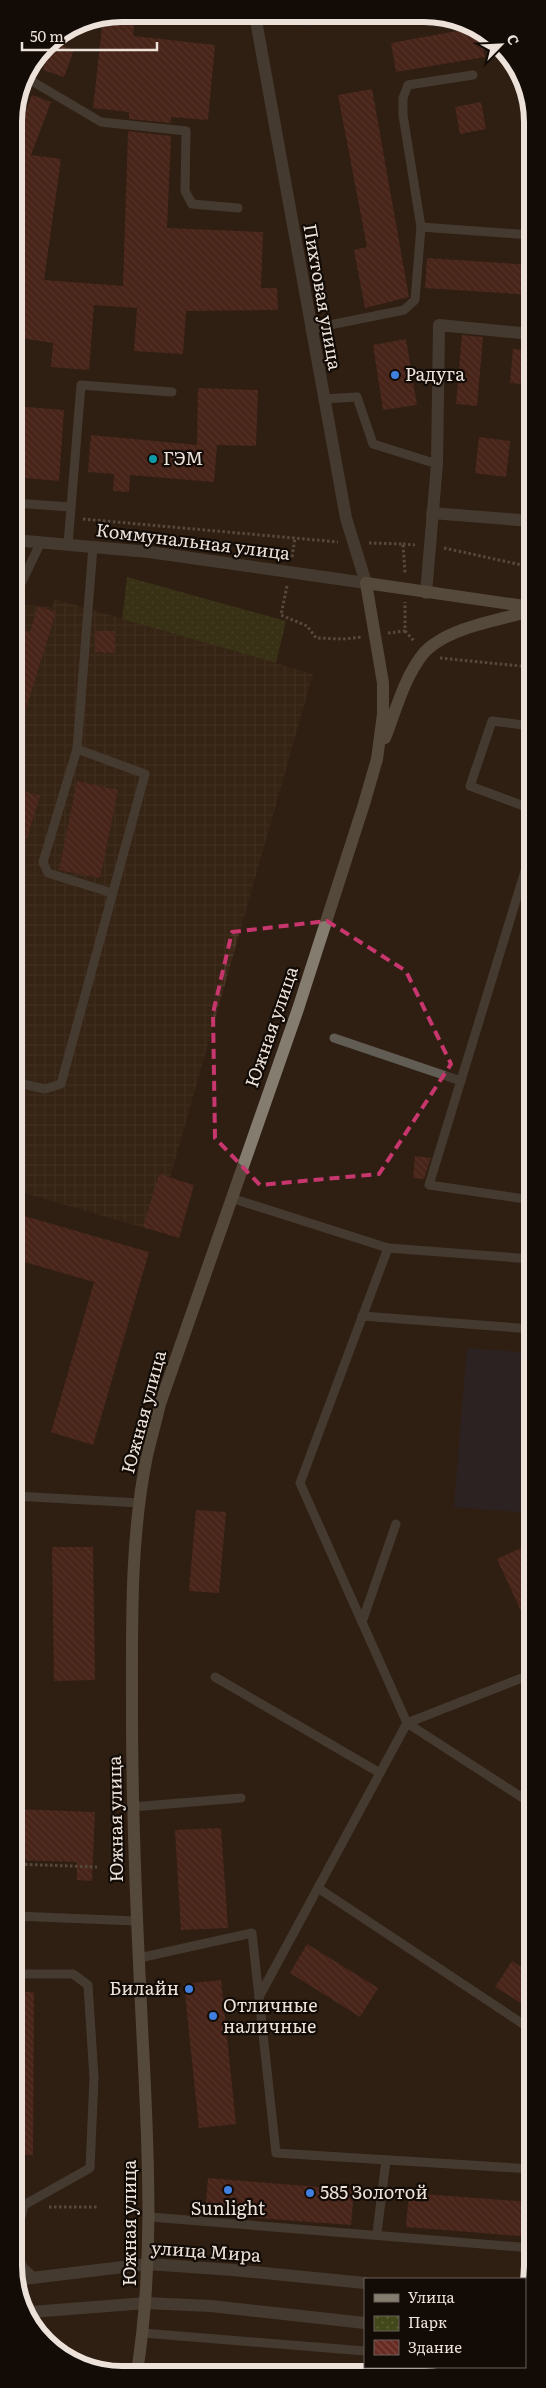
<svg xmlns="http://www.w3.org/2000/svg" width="546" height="2388" viewBox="0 0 546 2388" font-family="Literata,serif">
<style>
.industrial{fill:url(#industrial-grid)}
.education{fill:#2c2737}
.park{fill:url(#park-dots)}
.building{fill:url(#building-back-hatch)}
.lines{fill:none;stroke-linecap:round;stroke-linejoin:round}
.path{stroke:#887a70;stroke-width:3;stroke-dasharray:2.5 2.5;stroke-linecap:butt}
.service{stroke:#615c54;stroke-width:9}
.minor{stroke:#615c54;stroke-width:12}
.tertiary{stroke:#615c54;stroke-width:12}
.secondary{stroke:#847c6f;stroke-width:12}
.marked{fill:none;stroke:#c8366e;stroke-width:4;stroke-dasharray:10 6;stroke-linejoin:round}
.shop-dot{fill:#3f7fe0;stroke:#120b06;stroke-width:2}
.culture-dot{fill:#0f9aa8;stroke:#120b06;stroke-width:2}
.labels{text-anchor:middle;stroke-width:4.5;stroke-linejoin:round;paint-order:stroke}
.street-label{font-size:18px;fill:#ede2da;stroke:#120b06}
.poi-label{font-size:18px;fill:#ede2da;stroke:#120b06;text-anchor:start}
.rim{fill:none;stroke:#ede2da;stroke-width:6}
</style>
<defs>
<pattern id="industrial-grid" width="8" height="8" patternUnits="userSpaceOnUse" patternTransform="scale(1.25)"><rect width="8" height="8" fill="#3d2818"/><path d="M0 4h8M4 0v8" fill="none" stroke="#503d2e"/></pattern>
<pattern id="park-dots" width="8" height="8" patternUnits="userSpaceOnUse" patternTransform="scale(1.25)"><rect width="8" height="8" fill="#43481b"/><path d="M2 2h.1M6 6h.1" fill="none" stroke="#5e623c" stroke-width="1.8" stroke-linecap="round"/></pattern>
<pattern id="building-back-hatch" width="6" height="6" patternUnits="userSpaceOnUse" patternTransform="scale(1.25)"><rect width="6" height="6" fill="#672b23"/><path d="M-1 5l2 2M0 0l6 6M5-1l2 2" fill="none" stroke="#7d4942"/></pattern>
</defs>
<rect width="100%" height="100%" fill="#2f1f13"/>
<polygon class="industrial" points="55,599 313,674 155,1231 14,1190 14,604 52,607"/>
<g class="education">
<polygon points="301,15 377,15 303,26"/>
<polygon points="467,1348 532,1353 532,1513 454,1507"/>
</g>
<polygon class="park" points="127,577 286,621 276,663 122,619"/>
<g class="building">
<polygon points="123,14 135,14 133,36 215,45 208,120 171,117 171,123 129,119 129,112 93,108 103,18"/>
<polygon points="468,29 481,37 485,57 396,72 391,43"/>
<polygon points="53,42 74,50 64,77 43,70"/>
<polygon points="372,89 409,297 365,308 354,250 367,247 338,95"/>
<polygon points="32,95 51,102 31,155 61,159 44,280 123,286 128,131 171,136 167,228 263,232 261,288 277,288 278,310 186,311 183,354 134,351 137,308 94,305 89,370 51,367 53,343 14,337 14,180 21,132 18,131"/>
<polygon points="481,102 486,129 460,134 455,107"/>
<polygon points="427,258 531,265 531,295 425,288"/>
<polygon points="462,335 483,337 477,406 456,404"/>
<polygon points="406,339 417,405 383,410 373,345"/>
<polygon points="513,349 531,350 531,385 510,383"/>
<polygon points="198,388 258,390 256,446 217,445 214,482 130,475 129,492 113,491 114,474 88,472 91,435 197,445"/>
<polygon points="14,406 64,410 59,481 14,477"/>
<polygon points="479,437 510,441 506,477 475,473"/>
<polygon points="38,606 56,612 17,738 14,737 14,627 30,632"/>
<polygon points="95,631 115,631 115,653 95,652"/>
<polygon points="77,781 118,790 100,878 59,870"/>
<polygon points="14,788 40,796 27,839 14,835"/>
<polygon points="415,1156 431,1158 424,1179 413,1178"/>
<polygon points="159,1174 194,1185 179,1238 143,1227"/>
<polygon points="14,1213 149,1252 93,1445 51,1432 94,1282 14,1259"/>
<polygon points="196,1510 226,1512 219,1593 189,1591"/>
<polygon points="532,1543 532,1635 497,1559"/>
<polygon points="52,1547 93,1547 95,1680 54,1681"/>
<polygon points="15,1809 95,1812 92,1881 77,1880 77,1862 15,1860"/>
<polygon points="221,1828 228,1928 181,1930 175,1830"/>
<polygon points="307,1944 378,1988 360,2017 290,1973"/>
<polygon points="512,1961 532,1974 532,2010 495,1987"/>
<polygon points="221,1980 236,2124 199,2128 184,1984"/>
<polygon points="15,1992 34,1992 33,2155 15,2155"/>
<polygon points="208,2178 354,2190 351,2225 205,2214"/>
<polygon points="409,2193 532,2202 532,2237 406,2227"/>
</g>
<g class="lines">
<g class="path">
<polyline points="83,519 338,542"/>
<polyline points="369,543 403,544 405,573"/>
<polyline points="403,544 415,545"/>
<polyline points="444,548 531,567"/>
<polyline points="292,557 295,538"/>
<polyline points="287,586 281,615 307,626 316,638 343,639 362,637"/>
<polyline points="405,631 415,642"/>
<polyline points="388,633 405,631 405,602"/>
<polyline points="440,658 531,667"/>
<polyline points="15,1864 97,1867"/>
<polyline points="49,2207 99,2207"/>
</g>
<g class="service">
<polyline points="25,77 101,122 186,131 185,191 192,204 238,208"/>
<polyline points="421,227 403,115 403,98 408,85 473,75"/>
<polyline points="310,329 404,310 415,300 421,227 531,235"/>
<polyline points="323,399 357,397 373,444 437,464"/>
<polyline points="14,503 71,507"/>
<polyline points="68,544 81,385 172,392"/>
<polyline points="14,598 41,542"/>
<polyline points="531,726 492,721 470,786 532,809"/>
<polyline points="77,749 43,862 48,873 112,893"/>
<polyline points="532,848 429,1185 532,1200"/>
<polyline points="334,1038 461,1081"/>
<polyline points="14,1082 45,1089 61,1084 145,774 77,749 93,547"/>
<polyline points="231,1198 388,1248"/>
<polyline points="532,1259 388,1248 300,1483 407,1723 532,1674"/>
<polyline points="362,1316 532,1329"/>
<polyline points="14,1496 140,1503"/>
<polyline points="362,1622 396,1524"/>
<polyline points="215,1677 380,1773"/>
<polyline points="132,1807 241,1798"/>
<polyline points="318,1888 532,2030"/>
<polyline points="15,1916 136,1921"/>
<polyline points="139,1958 252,1933 276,2153 532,2169"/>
<polyline points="15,1974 73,1974 88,1985 94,2078 90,2168 24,2205 15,2242"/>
<polyline points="259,1997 407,1723 532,1804"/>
<polyline points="150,2217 532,2248"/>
<polyline points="377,2233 386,2160"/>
<polyline points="15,2249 23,2267 35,2278"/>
<polyline points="143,2333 365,2351"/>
<polyline points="375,2373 376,2367"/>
</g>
<g class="minor">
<polyline points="432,513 531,521"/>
<polyline points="426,593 437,464 439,325 531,334"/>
</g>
<g class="tertiary">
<polyline points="14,540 149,552 366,583 346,518 255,15"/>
<polyline points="15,2280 148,2264 233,2270 365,2283"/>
<polyline points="31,2312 146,2303 211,2306 365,2323"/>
</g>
<g class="secondary">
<path d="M385,738C396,710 404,678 423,654C445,628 499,620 531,611"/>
<path d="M137,2372C153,2270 149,2169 144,2066C138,1947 132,1828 132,1709C132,1626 130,1538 147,1456C151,1439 156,1421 160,1404L298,1009L364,804L377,759L383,714V683L366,583L531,607"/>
</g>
</g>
<path d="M0 0H546V2388H0ZM327,921L406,971L451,1064L379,1174L260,1185L215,1138L213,1013L232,932Z" fill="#2f1f13" fill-opacity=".55" fill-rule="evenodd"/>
<path class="marked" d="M327,921L406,971L451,1064L379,1174L260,1185L215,1138L213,1013L232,932Z"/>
<g class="shop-dot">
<circle cx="395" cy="375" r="5"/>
<circle cx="189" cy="1989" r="5"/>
<circle cx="213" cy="2016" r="5"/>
<circle cx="228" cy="2190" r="5"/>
<circle cx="310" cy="2193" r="5"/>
</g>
<circle class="culture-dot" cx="153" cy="459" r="5"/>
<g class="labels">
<g class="street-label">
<text transform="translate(322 297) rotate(80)" y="6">Пихтовая улица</text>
<text transform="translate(193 542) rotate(7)" y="6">Коммунальная улица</text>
<text transform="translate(272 1027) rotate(-71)" y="6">Южная улица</text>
<text transform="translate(144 1412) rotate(-75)" y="6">Южная улица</text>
<text transform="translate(116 1819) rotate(-91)" y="6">Южная улица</text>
<text transform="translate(130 2223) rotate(-90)" y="6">Южная улица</text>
<text transform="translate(206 2252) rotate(4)" y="6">улица Мира</text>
</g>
<g class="poi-label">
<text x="405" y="381">Радуга</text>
<text x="163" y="465">ГЭМ</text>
<text x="179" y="1995" text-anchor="end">Билайн</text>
<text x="223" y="2012">Отличные<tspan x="223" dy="21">наличные</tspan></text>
<text x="320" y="2199">585 Золотой</text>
<text x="228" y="2215" text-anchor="middle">Sunlight</text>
</g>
</g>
<path d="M0 0H546V2388H0ZM122 22H424A100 100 0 0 1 524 122V2266A100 100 0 0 1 424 2366H122A100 100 0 0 1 22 2266V122A100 100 0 0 1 122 22Z" fill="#120b06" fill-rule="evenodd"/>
<path class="rim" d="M122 22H424A100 100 0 0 1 524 122V2266A100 100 0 0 1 424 2366H122A100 100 0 0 1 22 2266V122A100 100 0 0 1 122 22Z"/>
<rect x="364" y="2278" width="162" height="90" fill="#120b06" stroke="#6a615b"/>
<rect x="374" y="2294" width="25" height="8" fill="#847c6f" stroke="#6a615b"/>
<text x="408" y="2303" font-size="15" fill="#ede2da">Улица</text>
<rect x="374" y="2316" width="25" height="15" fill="url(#park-dots)" stroke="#6a615b"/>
<text x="408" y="2328" font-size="15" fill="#ede2da">Парк</text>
<rect x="374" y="2340" width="25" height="15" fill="url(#building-back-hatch)" stroke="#6a615b"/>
<text x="408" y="2353" font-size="15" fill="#ede2da">Здание</text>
<g transform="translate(501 45) rotate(66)" stroke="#120b06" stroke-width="4" paint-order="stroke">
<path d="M0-4L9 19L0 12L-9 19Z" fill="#ede2da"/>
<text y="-8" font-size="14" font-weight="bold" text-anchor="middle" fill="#ede2da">С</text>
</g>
<path d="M22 42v8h135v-8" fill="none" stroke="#ede2da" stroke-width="2.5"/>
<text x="30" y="42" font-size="15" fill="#ede2da" stroke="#120b06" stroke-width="4" paint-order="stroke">50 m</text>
</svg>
